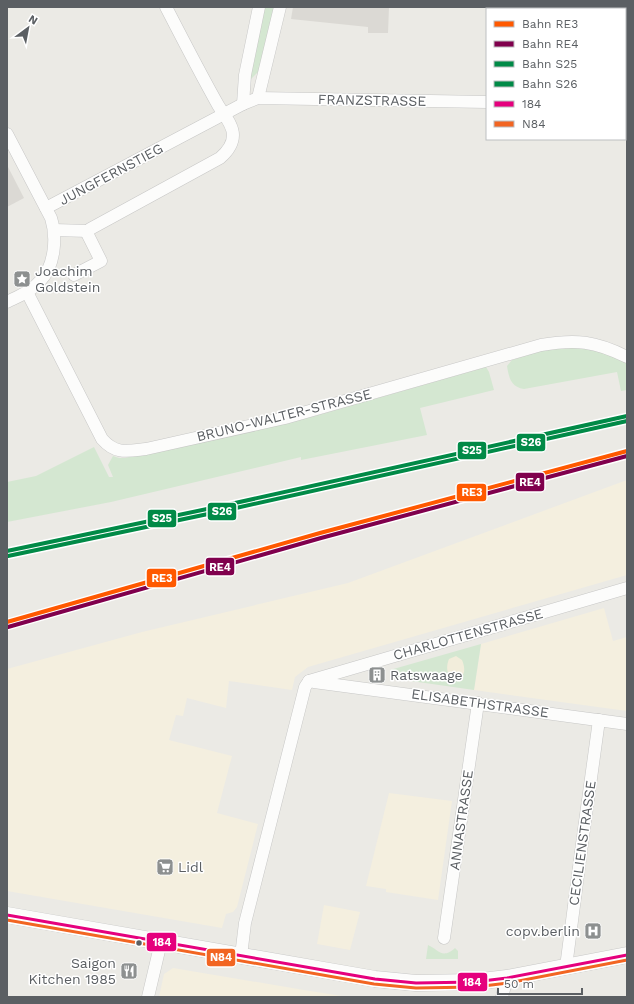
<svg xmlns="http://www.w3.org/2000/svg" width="634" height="1004" viewBox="0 0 634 1004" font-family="'Work Sans',sans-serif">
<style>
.commercial{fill:#f4efdf}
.education{fill:#dbd9d4}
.green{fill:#d4e7d1}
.sand{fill:#f2eddb}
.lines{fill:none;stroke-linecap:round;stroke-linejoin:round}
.street-casing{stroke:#c7c7c6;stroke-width:13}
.secondary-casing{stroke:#c8c8c7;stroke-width:17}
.street{stroke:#fcfcfb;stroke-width:12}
.secondary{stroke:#fcfcfb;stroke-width:16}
.bus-1-casing{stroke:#fff;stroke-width:6}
.bus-2-casing{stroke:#fff;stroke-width:6}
.bus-1{stroke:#e5007d;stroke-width:3}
.bus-2{stroke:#f26522;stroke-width:3}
.rail-1-casing{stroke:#fff;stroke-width:7}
.rail-2-casing{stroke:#fff;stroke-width:7}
.rail-3-casing{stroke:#fff;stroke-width:7}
.rail-4-casing{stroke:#fff;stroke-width:7}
.rail-1{stroke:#ff5900;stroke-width:4}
.rail-2{stroke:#80004d;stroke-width:4}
.rail-3{stroke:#018a47;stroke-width:4}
.rail-4{stroke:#018a47;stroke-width:4}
.bus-dot{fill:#5b5f63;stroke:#fff;stroke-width:1.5}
.labels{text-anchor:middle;stroke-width:3;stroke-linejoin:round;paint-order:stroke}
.street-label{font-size:14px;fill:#5b5f63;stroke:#fff}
.poi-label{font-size:14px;fill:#5b5f63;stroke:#fff;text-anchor:start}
.line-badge{stroke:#fff;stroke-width:1.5}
.badge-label{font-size:11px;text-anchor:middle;font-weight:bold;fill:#fff}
</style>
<rect width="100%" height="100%" fill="#ebeae5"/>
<g class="commercial">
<polygon points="627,480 627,575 308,667 295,677 292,690 229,681 226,708 187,698 183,716 176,715 169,740 232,756 217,813 258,824 237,907 233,912 226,914 222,928 7,891 7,669 142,632 348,583"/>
<polygon points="604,608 613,641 627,637 627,711 474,690 481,644"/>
<polygon points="389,793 452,801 438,900 386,892 386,889 366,886"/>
<polygon points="324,905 360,912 350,950 317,944"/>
<polygon points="173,968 304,990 348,997 159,997 164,974"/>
</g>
<g class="education">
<polygon points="293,7 389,7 388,33 368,33 368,27 291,19"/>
<polygon points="7,165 24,198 7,207"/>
</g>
<g class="green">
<polygon points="263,7 275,7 262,68 251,79 249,80"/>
<path d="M570,346L598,349L627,362V390L621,391L617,372L524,389C511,387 509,378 507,366L512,360L544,350Z"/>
<polygon points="486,367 489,372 494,390 420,408 427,435 301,460 301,457 111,502 7,522 7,482 36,476 94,447 109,477 113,477 108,465 113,456 119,458 125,458 308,418"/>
<polygon points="481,644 474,690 390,678 390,670"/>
<path d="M428,945C438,949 442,960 455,948L458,951V959H426Z"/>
</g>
<path class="sand" d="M456,656L462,660C473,686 439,684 449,659Z"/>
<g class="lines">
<g class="street-casing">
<g id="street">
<polyline points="258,98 280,7"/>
<polyline points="243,104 245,75 259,7"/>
<polyline points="625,104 627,104"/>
<path d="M7,134L51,218C57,237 55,265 41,280C32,291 19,296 7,302"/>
<polyline points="46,208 243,104 258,98 487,102"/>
<polyline points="54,230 88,231"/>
<path d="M74,275L101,261L87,233L90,229L220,158C227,152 233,145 233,135C233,124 223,114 218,105C200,73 183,40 166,7"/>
<path d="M27,292L102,439C116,455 128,451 146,449L285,418L541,345C576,339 595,341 627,357"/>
<polyline points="309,681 627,588"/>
<polyline points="314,682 627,724"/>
<polyline points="444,938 478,703"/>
<polyline points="241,956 245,923 305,687 309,681"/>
<polyline points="566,967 582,844 599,720"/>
<polyline points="148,997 161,942"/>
<polyline points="502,997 507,978"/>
</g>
</g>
<g class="secondary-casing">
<polyline id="secondary" points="7,915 375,979 416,983 474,982 507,978 627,955"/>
</g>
<use href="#street" class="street"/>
<use href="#secondary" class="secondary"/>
<g class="bus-1-casing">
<polyline id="bus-1" points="7,915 375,979 416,983 474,982 507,978 627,955"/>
</g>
<g class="bus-2-casing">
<polyline id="bus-2" points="7,920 374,984 416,988 475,987 508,983 627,960"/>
</g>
<use href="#bus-1" class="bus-1"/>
<use href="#bus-2" class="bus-2"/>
<g class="rail-1-casing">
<polyline id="rail-1" points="7,622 320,533 627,451"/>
</g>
<g class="rail-2-casing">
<polyline id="rail-2" points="8,627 321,538 627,456"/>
</g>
<g class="rail-3-casing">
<polyline id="rail-3" points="7,551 226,505 627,416"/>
</g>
<g class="rail-4-casing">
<polyline id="rail-4" points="8,556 227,510 627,421"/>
</g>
<use href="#rail-1" class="rail-1"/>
<use href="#rail-2" class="rail-2"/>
<use href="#rail-3" class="rail-3"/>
<use href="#rail-4" class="rail-4"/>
</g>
<defs>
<g id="sight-square" transform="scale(0.9)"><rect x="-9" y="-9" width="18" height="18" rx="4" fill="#8d9090" stroke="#fff"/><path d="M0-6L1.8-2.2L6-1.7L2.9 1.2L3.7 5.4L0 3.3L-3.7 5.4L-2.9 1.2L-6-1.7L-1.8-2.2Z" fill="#fff"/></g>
<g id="building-square" transform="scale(0.9)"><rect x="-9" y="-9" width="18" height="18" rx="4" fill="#8d9090" stroke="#fff"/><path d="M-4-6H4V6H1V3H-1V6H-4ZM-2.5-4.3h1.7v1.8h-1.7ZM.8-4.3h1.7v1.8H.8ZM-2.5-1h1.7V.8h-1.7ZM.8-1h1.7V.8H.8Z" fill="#fff"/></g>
<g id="supermarket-square" transform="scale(0.9)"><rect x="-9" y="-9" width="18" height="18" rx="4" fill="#8d9090" stroke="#fff"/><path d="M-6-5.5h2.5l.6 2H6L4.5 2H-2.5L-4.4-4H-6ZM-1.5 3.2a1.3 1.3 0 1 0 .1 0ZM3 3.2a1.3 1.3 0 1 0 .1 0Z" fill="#fff"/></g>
<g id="hospital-square" transform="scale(0.9)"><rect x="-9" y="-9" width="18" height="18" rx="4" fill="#8d9090" stroke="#fff"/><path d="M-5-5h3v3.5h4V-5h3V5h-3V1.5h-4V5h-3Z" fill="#fff"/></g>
<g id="restaurant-square" transform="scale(0.9)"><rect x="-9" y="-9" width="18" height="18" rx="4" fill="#8d9090" stroke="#fff"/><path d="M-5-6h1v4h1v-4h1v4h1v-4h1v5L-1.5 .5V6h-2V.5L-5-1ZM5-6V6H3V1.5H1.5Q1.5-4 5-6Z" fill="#fff"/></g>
</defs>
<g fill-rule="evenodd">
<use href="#sight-square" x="22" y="279"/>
<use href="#building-square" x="377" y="675"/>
<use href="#supermarket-square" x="165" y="867"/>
<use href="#hospital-square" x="593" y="931"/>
<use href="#restaurant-square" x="129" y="971"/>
</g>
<circle class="bus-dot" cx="139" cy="943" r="3.5"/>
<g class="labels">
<g class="street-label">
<text transform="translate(372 100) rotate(1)" y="5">FRANZSTRASSE</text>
<text transform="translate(111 174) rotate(-28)" y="5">JUNGFERNSTIEG</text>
<text transform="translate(284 415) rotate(-14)" y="5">BRUNO-WALTER-STRASSE</text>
<text transform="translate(468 634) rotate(-16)" y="5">CHARLOTTENSTRASSE</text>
<text transform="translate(480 703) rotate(8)" y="5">ELISABETHSTRASSE</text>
<text transform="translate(461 820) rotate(-82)" y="5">ANNASTRASSE</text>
<text transform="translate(582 843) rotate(-82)" y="5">CECILIENSTRASSE</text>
</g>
<g class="poi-label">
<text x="35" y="276">Joachim<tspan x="35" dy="16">Goldstein</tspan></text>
<text x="390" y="680">Ratswaage</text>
<text x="178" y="872">Lidl</text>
<text x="580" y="936" text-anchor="end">copv.berlin</text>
<text x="116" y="968" text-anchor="end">Saigon<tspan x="116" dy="16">Kitchen 1985</tspan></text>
</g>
</g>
<g class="line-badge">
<rect x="516" y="433" width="30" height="19" rx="4" fill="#018a47"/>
<rect x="457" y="441" width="30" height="19" rx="4" fill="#018a47"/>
<rect x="515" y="472" width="30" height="20" rx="4" fill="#80004d"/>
<rect x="456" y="483" width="31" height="19" rx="4" fill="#ff5900"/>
<rect x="207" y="502" width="30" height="19" rx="4" fill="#018a47"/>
<rect x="147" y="509" width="30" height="19" rx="4" fill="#018a47"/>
<rect x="205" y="557" width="30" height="19" rx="4" fill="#80004d"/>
<rect x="146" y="568" width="31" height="20" rx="4" fill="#ff5900"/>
<rect x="146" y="932" width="31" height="20" rx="4" fill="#e5007d"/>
<rect x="206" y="948" width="30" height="19" rx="4" fill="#f26522"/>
<rect x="457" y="972" width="31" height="20" rx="4" fill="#e5007d"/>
</g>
<g class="badge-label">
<text x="531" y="446">S26</text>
<text x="472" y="454">S25</text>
<text x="530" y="486">RE4</text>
<text x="472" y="496">RE3</text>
<text x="222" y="515">S26</text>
<text x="162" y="522">S25</text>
<text x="220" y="571">RE4</text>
<text x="162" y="582">RE3</text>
<text x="162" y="946">184</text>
<text x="221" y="961">N84</text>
<text x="472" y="986">184</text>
</g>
<rect width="634" height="1004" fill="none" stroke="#5b5f63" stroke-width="16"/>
<rect x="486" y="8" width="140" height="132" fill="#ffffff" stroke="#bdbfc1"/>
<rect x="494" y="21" width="20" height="6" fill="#ff5900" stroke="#bdbfc1"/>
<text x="522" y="28" font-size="12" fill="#5b5f63">Bahn RE3</text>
<rect x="494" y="41" width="20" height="6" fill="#80004d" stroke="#bdbfc1"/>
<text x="522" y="48" font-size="12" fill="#5b5f63">Bahn RE4</text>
<rect x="494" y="61" width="20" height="6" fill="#018a47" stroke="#bdbfc1"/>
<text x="522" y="68" font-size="12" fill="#5b5f63">Bahn S25</text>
<rect x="494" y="81" width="20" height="6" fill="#018a47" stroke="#bdbfc1"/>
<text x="522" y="88" font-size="12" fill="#5b5f63">Bahn S26</text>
<rect x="494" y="101" width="20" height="6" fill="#e5007d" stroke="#bdbfc1"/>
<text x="522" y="108" font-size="12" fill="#5b5f63">184</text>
<rect x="494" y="121" width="20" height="6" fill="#f26522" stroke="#bdbfc1"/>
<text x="522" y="128" font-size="12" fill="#5b5f63">N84</text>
<g transform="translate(28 28) rotate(32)" stroke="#ffffff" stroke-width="3" paint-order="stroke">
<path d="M0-3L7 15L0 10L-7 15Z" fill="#5b5f63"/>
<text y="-6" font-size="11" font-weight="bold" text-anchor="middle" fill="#5b5f63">N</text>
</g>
<path d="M498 988v6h84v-6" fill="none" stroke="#5b5f63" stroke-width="2"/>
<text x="504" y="988" font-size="12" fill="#5b5f63" stroke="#ffffff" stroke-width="3" paint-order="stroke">50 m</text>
</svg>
